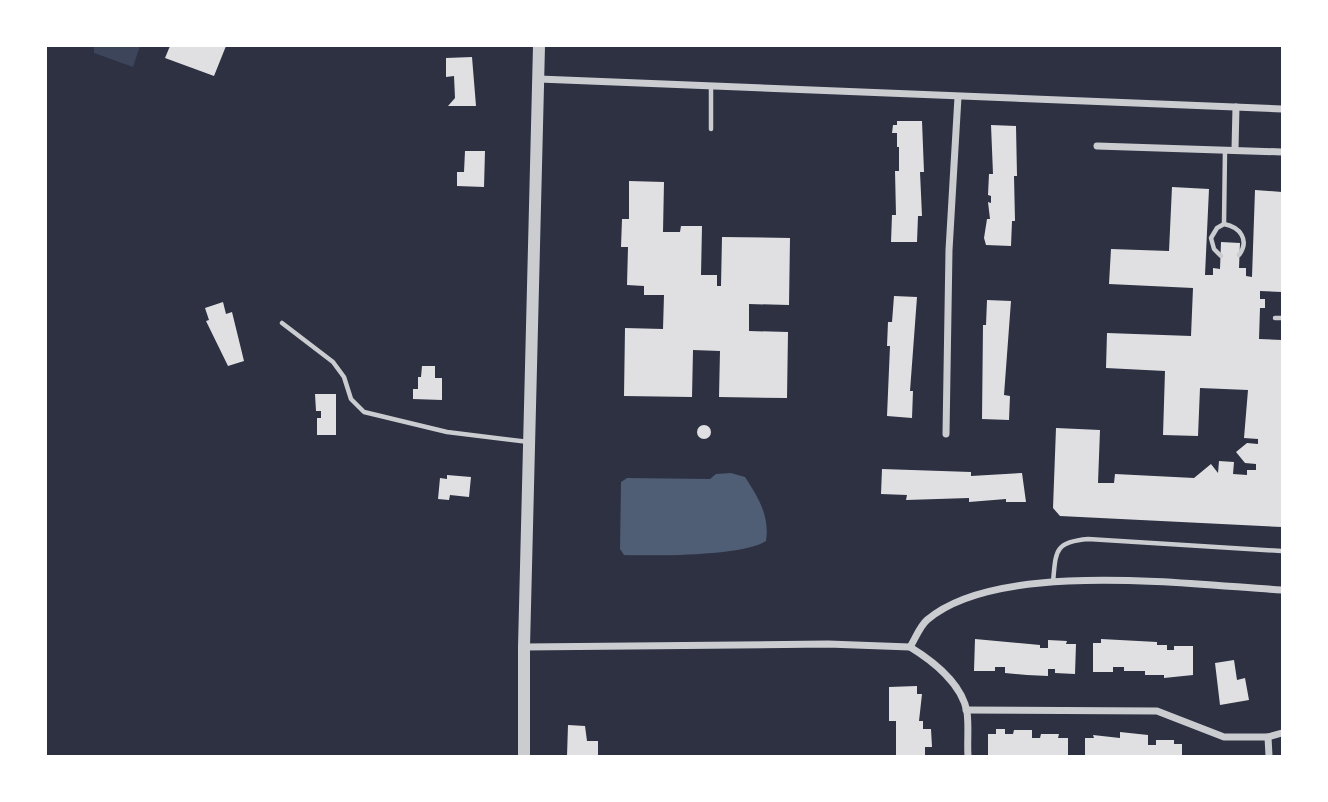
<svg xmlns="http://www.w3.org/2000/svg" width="1328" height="802" viewBox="0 0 1328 802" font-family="Manrope,sans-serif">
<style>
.green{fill:#3c4559}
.water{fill:#4f5d75}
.building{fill:#e0e0e3}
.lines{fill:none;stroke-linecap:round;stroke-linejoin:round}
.service{stroke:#caccd0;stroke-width:4.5}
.minor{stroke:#caccd0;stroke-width:7}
.tertiary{stroke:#caccd0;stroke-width:12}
</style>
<rect width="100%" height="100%" fill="#2d3142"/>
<polygon class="green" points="94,46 140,46 133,67 94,53"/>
<path class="water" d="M731,473L745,477C758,497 770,516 766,541C743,556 654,556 624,555L620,549L621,482L627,478L710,479L716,474Z"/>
<g class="building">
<polygon points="170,46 226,46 214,76 165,58"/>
<polygon points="472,57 476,106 448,106 455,98 454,76 446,77 446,58"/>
<polygon points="897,121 922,121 924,172 920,172 922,216 918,216 917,242 891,242 892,215 896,215 895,171 899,171 899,147 897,147 897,133 892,133 893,125 897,125"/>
<polygon points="991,125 1016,126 1017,176 1014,176 1015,221 1012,221 1011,246 986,245 984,238 987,219 990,219 988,202 991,203 991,196 988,195 989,174 993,174"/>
<polygon points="465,151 485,151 484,187 457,186 457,172 464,172"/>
<polygon points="629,181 664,182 663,232 680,232 681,226 702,226 701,275 717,275 717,286 721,286 722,237 790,238 789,305 749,304 749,331 788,332 787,398 719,397 720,351 693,350 692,397 624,396 625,328 663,329 664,295 644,295 644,286 627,285 628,247 621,247 622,219 629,219"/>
<polygon points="1172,187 1209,189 1205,275 1213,275 1213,268 1220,269 1221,242 1240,243 1239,268 1246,268 1246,276 1252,277 1255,190 1282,192 1282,292 1260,291 1260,299 1265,299 1265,308 1260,308 1259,339 1282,340 1282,527 1060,516 1053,508 1056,428 1100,430 1098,483 1114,483 1115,474 1194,478 1211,464 1218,473 1219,461 1234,462 1233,474 1247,475 1247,470 1256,470 1256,464 1245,463 1236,452 1247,443 1258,444 1258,439 1244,438 1248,390 1200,388 1198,436 1163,435 1165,371 1106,368 1107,333 1191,336 1193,288 1109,284 1111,249 1169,251"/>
<polygon points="894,296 917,297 910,391 913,391 912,418 887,416 890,346 887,346 888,322 892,322"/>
<polygon points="987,300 1011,301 1004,395 1010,396 1009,420 982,419 983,325 986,325"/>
<polygon points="223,302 226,314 232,312 244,361 228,366 206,321 209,320 205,308"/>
<polygon points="422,366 435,366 435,378 442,378 442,400 413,399 413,389 418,389 418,377 421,377"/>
<polygon points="315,394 336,394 336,435 317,435 317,418 321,418 321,411 316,411"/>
<circle cx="704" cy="432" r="7"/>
<polygon points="882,469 971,472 971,476 1022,473 1026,502 1006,502 1006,499 969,502 969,498 906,500 907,495 881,494"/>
<polygon points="447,475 471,477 469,497 450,495 449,500 438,499 440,478 447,479"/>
<polygon points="975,639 1040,645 1040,648 1048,648 1048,640 1067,641 1066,644 1076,644 1075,674 1055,673 1055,669 1048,669 1048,676 1027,675 1005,673 1005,667 995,667 995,671 974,671"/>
<polygon points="1101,639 1157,642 1157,645 1167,645 1167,650 1174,650 1174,646 1193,646 1193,675 1164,678 1164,675 1145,675 1145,671 1124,671 1124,667 1113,667 1113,672 1093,672 1093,643 1101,643"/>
<polygon points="1234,660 1237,680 1245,678 1249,700 1220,705 1215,663"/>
<polygon points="917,686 917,694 922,694 919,721 923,721 923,729 931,729 932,747 925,747 925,756 896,756 896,721 889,721 889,687"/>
<polygon points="568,725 585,726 587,741 598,741 598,756 567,756"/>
<polygon points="996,729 1005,729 1005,734 1013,734 1014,730 1032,730 1032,738 1040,738 1041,734 1059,734 1058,738 1068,738 1068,756 988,756 988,734 996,734"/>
<polygon points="1120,732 1148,735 1148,745 1156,745 1156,740 1174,740 1174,744 1182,744 1182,756 1085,756 1085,738 1094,738 1093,735 1120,738"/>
</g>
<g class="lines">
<g class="service">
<polyline points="711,129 711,86"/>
<polyline points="1224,224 1225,150"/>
<path d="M1221,256L1214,249L1211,238L1217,228L1224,224C1240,227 1250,240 1239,255"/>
<polyline points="1275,318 1282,318"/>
<polyline points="282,323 333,362 344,377 351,399 364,412 447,432 529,442"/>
<path d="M1053,582C1056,551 1054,542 1088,539L1282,551"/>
</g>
<g class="minor">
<polyline points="539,79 1282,109"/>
<polyline points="1097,146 1282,152"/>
<polyline points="1235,149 1236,107"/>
<polyline points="946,434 949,250 958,97"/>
<path d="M524,647L828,644L910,647C915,639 920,626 927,620C998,559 1192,585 1282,590"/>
<path d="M910,647C933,661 962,684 967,712C969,726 967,742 968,756"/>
<polyline points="966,710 1157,711 1224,737 1268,737 1282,733"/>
<polyline points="1268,737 1269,756"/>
</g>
<polyline class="tertiary" points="524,756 524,647 539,46"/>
</g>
<rect width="1328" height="802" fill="none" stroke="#ffffff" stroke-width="94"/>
</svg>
